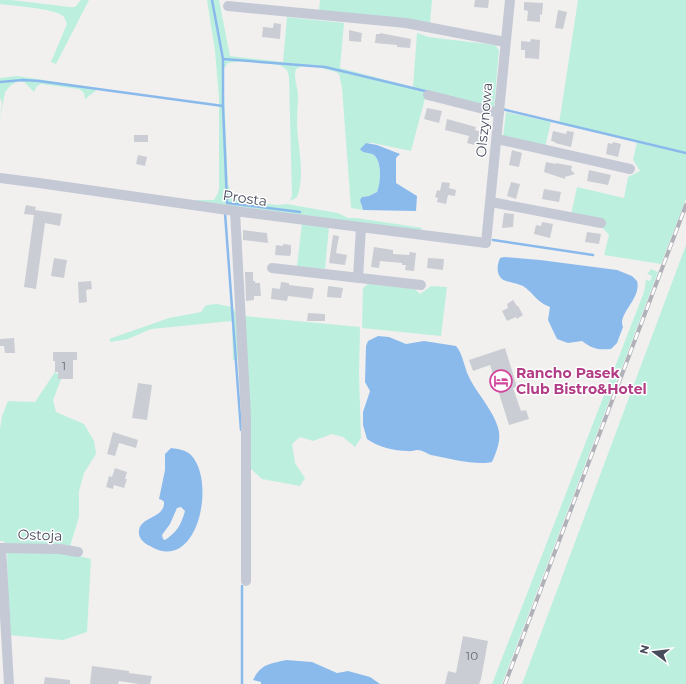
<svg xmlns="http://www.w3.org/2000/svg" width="686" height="684" viewBox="0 0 686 684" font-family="Montserrat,sans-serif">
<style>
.green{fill:#bdefdf}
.water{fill:#8abaec;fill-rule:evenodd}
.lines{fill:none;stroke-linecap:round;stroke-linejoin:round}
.stream{stroke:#8abaec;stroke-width:2.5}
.building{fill:#cbcdd4}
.minor{stroke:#c5c9d6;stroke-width:10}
.rail-casing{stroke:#b1b2b9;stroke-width:4}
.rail{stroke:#fff;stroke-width:2.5;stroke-dasharray:8;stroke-linecap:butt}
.labels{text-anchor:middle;stroke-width:3;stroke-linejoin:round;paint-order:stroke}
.number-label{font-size:12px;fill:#686c7a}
.street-label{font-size:14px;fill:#474c5c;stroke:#fff}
.hotel-label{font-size:14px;font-weight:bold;fill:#b23c85;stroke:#fff;text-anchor:start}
</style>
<rect width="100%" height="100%" fill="#f1f0ef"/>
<g class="green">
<path d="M0,0H11L70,7H75L81,0H89L56,64L51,62L67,24C66,21 65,18 63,16C52,8 14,6 0,4Z"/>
<path d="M207,0H219L230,56L283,62L287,17L344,23L340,68L413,87L417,33L429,37L495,45L499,50L494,108L427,91L411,151L373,143H366L362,151C365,152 371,153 374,155C382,163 381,182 377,192L369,196L362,197L361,206L363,210L351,208L342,88L339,74L336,72L318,67L310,66H302L296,69C293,79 298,86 298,96C298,104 297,112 297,121C297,146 306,173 297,197L290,201L292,196L289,77L287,70L280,65L241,61L228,63L225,67L223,71L228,184C231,192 233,197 241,201L278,205L287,204L338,213L348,218H356L423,228L418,231L191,200H214L218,193L219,189V99L215,51Z"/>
<polygon points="320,0 432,0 430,24 319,11"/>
<polygon points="578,0 686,0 686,199 661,264 604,255 609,235 601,226 571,215 577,187 624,198 628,177 640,171 633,160 637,142 559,124"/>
<path d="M17,76L97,88C96,93 88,95 85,100L84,93L79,89L41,84L37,86L34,92L24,82L18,81L10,86L5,92L0,119L2,103L0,98V78Z"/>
<polygon points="506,112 551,122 545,147 503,137"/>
<polygon points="302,223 329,227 325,269 297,266"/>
<polygon points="686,245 686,684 522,684"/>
<polygon points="651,269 658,272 502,684 492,684 644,292 646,280 650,281 652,276 647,274"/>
<polygon points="368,284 415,289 420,294 431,286 447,287 441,336 362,328 363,288"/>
<polygon points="217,304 232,307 236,313 239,359 233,360 232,321 151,329 128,339 111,342 109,339 169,318 201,312 206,305"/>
<polygon points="243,316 360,327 359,374 361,438 355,447 343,437 332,434 313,441 300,437 292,444 295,463 305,478 300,486 262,479 250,468"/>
<polygon points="55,372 62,377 53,400 56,412 84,424 94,441 96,454 84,473 79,491 79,517 68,553 91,559 87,632 63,640 8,635 7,545 3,541 0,541 0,429 2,416 8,401 35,402"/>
</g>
<g class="water">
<path d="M366,143L377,145L400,154L396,158V183L417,196L416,211L363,210L360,200L362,197L369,196L377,192C381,182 382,162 374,155C369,152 363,154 360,149Z"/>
<path d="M504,257L540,260L617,270L632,276L637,281C642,298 617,314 623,327L617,343L611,349C597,350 593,349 582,341L568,343L557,339L548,320L550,307C535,301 535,294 523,286C517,283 506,282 502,279C496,274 497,265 500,258Z"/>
<path d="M378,336L389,337L406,344L424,341L456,346C463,354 464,367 469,377C477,395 503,420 499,441C498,448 495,455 492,462C478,466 446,458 431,455C426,453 422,450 417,450C414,450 411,452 408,451C394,451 378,447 367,439L363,425V412L370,391L365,382L366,346L368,341Z"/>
<path d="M171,448C178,449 186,450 191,455C217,482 197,575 150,546C145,544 138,538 139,532C139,516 165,519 164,502L162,500L159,499L165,470V454ZM181,507L185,511C181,525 177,532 165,540L163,539L162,535L170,524L177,508Z"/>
<path d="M286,660L312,662L337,673L348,671L370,677L380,684H261V682L253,680C261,664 269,664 286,660Z"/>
</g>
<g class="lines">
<g class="stream">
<polyline points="212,0 223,59 325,67 429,92"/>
<polyline points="0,82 23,80 39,81 223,106 223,59"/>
<polyline points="223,106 227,203 300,212"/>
<polyline points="502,109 686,153"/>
<polyline points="225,213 241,430"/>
<polyline points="493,240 593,255"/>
<polyline points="242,586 242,684"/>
</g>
</g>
<g class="building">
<polygon points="475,0 489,0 488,8 474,7"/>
<polygon points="524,2 543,3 542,15 540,14 540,22 527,21 528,11 524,10"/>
<polygon points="558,10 567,12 563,29 555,28"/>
<polygon points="274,23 281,24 280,39 262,37 263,27 273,28"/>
<polygon points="349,30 362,33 361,42 349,41"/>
<polygon points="380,33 411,39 410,48 397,47 397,45 375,43 376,34 380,34"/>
<polygon points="531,39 540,40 539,59 525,58 525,50 521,50 521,41 530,42"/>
<polygon points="427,108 442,111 439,123 424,119"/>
<polygon points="447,119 476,127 475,130 481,132 478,144 474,143 474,145 467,143 469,136 445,130"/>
<polygon points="553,131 566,134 567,131 574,132 571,147 555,143 555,142 551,141"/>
<rect x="134" y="135" width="14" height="7"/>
<polygon points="613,142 621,144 618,157 606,154 608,143 612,144"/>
<polygon points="512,150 522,153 519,167 509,165"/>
<polygon points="138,155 147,157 145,166 136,164"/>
<polygon points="546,162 556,164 556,163 572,166 571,170 575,174 565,177 565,179 544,172"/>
<polygon points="589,170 611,175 608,185 587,181"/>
<polygon points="442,182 450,183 449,188 456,190 455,196 448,195 446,204 437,202 438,198 435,197 437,190 440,191"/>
<polygon points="511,182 520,184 516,199 507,196"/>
<polygon points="544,189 561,192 559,202 542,199"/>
<polygon points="26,205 36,207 35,210 62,214 60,226 45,223 36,289 24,287 34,215 24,214"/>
<polygon points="504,213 514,214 513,227 502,228"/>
<polygon points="542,222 553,224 550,238 534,234 536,225 541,226"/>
<polygon points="243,230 267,233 268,243 243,240"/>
<polygon points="587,232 601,234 599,244 585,242"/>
<polygon points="333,235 339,236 336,253 347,255 345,265 329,263"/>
<polygon points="283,244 291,245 291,253 290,256 275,255 276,245 283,246"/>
<polygon points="374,247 393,250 393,254 409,255 410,252 416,253 414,271 405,270 406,265 402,265 402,263 380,261 379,268 371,267"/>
<polygon points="54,258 67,260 64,278 51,276"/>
<polygon points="428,258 444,259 443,270 427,268"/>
<polygon points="245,272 253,272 253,281 255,281 255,283 260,283 261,296 254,296 254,300 246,301"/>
<polygon points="91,281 92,289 86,290 87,302 79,303 78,282"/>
<polygon points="281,282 289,283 289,285 314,288 312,299 288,296 287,301 271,299 272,288 280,289"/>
<polygon points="328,286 343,288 341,298 327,297"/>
<polygon points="513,300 517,306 518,306 523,315 517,319 516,317 507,321 502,311 508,308 507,304"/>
<polygon points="308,313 325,314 325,321 307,321"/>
<polygon points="14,338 15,353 5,353 4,346 0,346 0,339"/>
<polygon points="505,348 517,387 513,388 521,411 526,410 529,419 509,425 490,365 473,371 469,360"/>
<polygon points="53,352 77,352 77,360 73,360 73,379 58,379 58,372 55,372 55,361 53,361"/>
<polygon points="138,383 152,385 147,420 132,418"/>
<polygon points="113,432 138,440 136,448 119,443 115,456 107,454"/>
<polygon points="115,468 127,472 125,479 127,479 124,488 114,485 113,489 106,487 109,476 112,477"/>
<polygon points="463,636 488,641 481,679 479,684 445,684 448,671 456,673"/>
<polygon points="92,666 129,671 129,673 152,676 150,684 139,684 119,681 118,684 90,684"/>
<polygon points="45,677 70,680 70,684 44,684"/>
</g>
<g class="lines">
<g class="minor">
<polyline points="228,6 406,23 505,42"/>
<polyline points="428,95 499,113"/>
<polyline points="497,139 630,169"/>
<polyline points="0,178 39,183 235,211 486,243 510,0"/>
<polyline points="491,202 601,223"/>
<polyline points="235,211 246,416 246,581"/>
<polyline points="272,268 421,285"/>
<polyline points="358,278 361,227"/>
<polyline points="0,548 60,549 78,552"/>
<polyline points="1,548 9,684"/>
</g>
<g class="rail-casing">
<polyline id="rail" points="505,684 686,205"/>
</g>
<use href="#rail" class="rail"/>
</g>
<defs>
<g id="hotel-ring" transform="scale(1.15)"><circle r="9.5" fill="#fff" stroke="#d1479c" stroke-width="1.5"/><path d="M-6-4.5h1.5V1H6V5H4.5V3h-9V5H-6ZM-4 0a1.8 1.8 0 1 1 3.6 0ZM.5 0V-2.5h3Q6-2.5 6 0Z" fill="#d1479c"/></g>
</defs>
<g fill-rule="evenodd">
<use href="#hotel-ring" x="501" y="381"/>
</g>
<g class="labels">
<g class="number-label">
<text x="64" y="370">1</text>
<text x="472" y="660">10</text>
</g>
<g class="street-label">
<text transform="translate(484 120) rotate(-85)" y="5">Olszynowa</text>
<text transform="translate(245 198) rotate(8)" y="5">Prosta</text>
<text transform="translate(40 535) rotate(2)" y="5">Ostoja</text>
</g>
<g class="hotel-label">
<text x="516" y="378">Rancho Pasek<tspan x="516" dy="16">Club Bistro&amp;Hotel</tspan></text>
</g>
</g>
<g transform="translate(654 652) rotate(285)" stroke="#ffffff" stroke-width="3" paint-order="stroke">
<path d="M0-3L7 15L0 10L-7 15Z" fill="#474c5c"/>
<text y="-6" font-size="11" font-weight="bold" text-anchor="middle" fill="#474c5c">N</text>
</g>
</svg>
